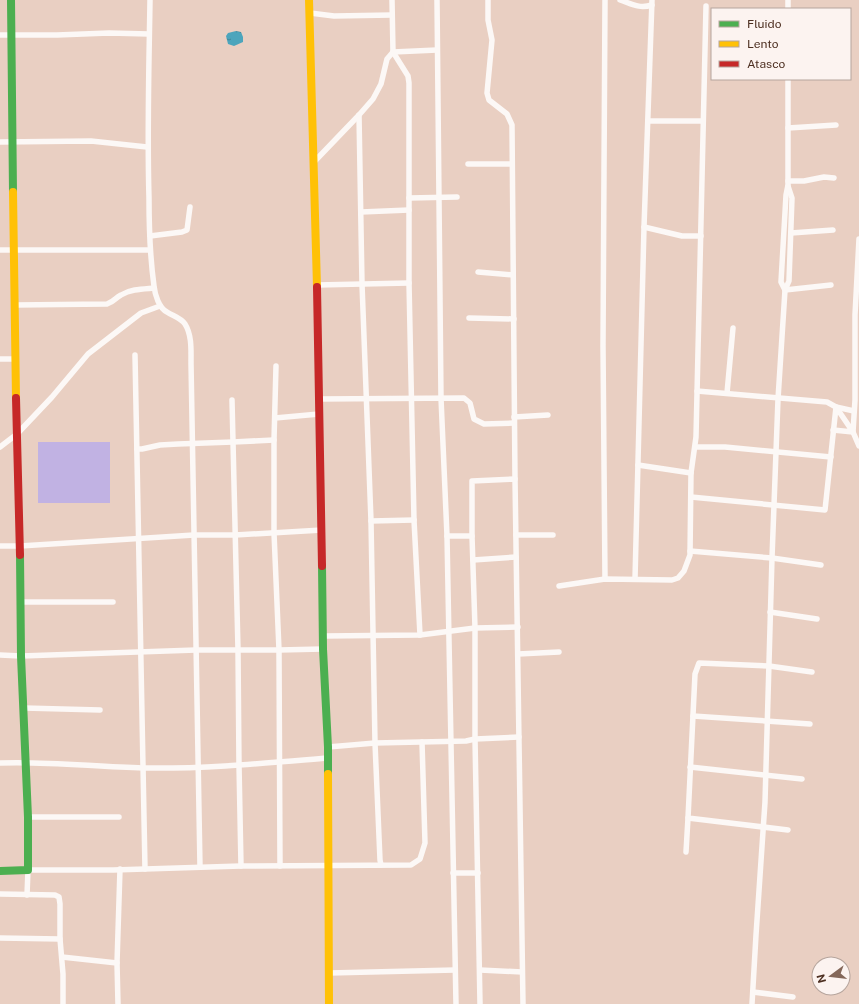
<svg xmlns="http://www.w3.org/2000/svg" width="859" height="1004" viewBox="0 0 859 1004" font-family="'Public Sans',sans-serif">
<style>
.green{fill:#c1b2e3}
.water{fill:url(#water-ripples)}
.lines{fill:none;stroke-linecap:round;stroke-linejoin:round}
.street{stroke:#fcf8f6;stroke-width:5.5}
.fast{stroke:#4caf50;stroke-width:8}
.slow{stroke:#ffc107;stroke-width:8}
.jam{stroke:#c62828;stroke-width:8}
</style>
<defs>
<pattern id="water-ripples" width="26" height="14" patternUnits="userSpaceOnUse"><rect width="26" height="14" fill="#4ca5bc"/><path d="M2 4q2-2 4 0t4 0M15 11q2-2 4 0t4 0" fill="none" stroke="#418798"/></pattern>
</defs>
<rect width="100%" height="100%" fill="#e9cfc2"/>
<rect class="green" x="38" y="442" width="72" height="61"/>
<polygon class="water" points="236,31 241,32 243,37 243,42 234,46 228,44 226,36 228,33"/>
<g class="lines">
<g class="street">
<path d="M150,0C149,66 147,132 149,198C149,228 150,257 154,286C155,295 159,308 167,312C173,316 181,318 185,324C192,335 191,350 191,363L200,867"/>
<polyline points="392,0 393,52 408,76 409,83 409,283 414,520 420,635"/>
<polyline points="437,0 441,398 447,536 456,1004"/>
<polyline points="488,0 488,20 492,40 487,93 489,100 507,114 512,125 515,479"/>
<polyline points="605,0 603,346 605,579"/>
<path d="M620,0C632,4 639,9 652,5"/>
<polyline points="788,9 788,0"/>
<polyline points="310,13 334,16 392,15"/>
<polyline points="0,35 57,35 109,33 149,34"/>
<polyline points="393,52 437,50"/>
<polyline points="359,115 362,284 371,521 375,743 380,860 381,865"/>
<polyline points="648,121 703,121"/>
<polyline points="788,128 836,125"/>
<polyline points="0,142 91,141 147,147"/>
<polyline points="313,163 359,115 373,99 381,84 387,59 393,52"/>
<polyline points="468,164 512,164"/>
<polyline points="788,181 804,181 824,177 834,178"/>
<polyline points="788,186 792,198 789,281 785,290 831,285"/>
<polyline points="409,198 457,197"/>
<polyline points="361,212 409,210"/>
<polyline points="644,227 682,236 701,236"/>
<polyline points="791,233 833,230"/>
<polyline points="150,236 182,232 187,230 190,207"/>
<polyline points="859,239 855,315 855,400 853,432 859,446"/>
<polyline points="0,250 150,250"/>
<polyline points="478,272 513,275"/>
<polyline points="317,285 409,283"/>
<path d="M15,305L107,304C115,301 115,298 121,295C131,289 143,289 154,288"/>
<polyline points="469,318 514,319"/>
<polyline points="135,355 145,869"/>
<polyline points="0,359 16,359"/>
<polyline points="276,366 274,440 274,533 279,650 280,866"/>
<polyline points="697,391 827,402 836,407 853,432 833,430"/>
<polyline points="727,393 733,328"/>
<polyline points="319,399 464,398 470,403 474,419 484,424 514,423"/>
<polyline points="232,400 238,650 239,765 241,866"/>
<polyline points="514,417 548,415"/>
<polyline points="275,418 319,414"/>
<polyline points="0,447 17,434 52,397 88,354 141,313 160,306"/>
<polyline points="695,447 725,447 831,457"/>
<polyline points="137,449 142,449 160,445 178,444 233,442 274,440"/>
<polyline points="638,465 691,473"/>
<polyline points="691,497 825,510 836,407 854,411"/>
<polyline points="371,521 414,520"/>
<polyline points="516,535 553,535"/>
<polyline points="447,536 472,536 475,628 475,739 480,1004"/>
<polyline points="472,536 472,481 515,479 523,1004"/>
<polyline points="0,546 20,546 194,535 235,535 322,530"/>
<polyline points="690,551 772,558 821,565"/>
<polyline points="473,560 516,557"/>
<polyline points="635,579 644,227 652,0"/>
<polyline points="559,586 605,579 672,580 678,578 684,571 690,555 691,473 696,437 706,6"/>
<polyline points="21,602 113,602"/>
<polyline points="770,612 817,619"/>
<polyline points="324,636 420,635 475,628 518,627"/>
<polyline points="518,654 559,652"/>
<polyline points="0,655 21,656 196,650 279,650 323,649"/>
<polyline points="24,708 100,710"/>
<polyline points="693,716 810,724"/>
<polyline points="328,747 375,743 466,741 475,739 519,737"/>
<path d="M0,763C48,761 95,767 143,768C205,769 267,763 328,758"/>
<polyline points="690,767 802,779"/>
<polyline points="28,817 119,817"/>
<polyline points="788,830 688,818 695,674 699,663 769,666 812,672"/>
<polyline points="686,852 688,818"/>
<polyline points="453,873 478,873"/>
<polyline points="0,894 55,895 59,897 60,904 60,939 63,974 63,1004"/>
<polyline points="27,895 28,870 113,870 241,866 411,865 420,859 425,843 422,742"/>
<polyline points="0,938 60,939"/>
<polyline points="62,957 117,963"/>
<polyline points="480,970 522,972"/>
<polyline points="329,973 455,970"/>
<polyline points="753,992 793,997"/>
<polyline points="118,1004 117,963 120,869"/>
<polyline points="752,1004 756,935 765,802 772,558 778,399 785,290 781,282 786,195 788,185 788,79"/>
</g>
<g class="fast">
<polyline points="11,0 13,192"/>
<polyline points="322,566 323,649 328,747 328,774"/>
<polyline points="0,871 28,870 28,817 21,656 20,555"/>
</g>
<g class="slow">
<polyline points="309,0 317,287"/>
<polyline points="13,192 16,398"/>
<polyline points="328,774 329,1004"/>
</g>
<g class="jam">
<polyline points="317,287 322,566"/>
<polyline points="16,398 20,555"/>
</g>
</g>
<rect x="711" y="8" width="140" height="72" fill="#fcf3f0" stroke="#b6a59d"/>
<rect x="719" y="21" width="20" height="6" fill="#4caf50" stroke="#b6a59d"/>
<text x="747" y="28" font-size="12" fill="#4d2f21">Fluido</text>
<rect x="719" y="41" width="20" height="6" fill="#ffc107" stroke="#b6a59d"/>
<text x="747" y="48" font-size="12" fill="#4d2f21">Lento</text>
<rect x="719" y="61" width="20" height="6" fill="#c62828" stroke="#b6a59d"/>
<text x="747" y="68" font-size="12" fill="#4d2f21">Atasco</text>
<g transform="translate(831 976) rotate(255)"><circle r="19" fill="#fcf3f0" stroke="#b6a59d"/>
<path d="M0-3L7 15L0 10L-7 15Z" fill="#846759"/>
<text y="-6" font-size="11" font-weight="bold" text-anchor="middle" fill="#4d2f21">N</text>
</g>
</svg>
